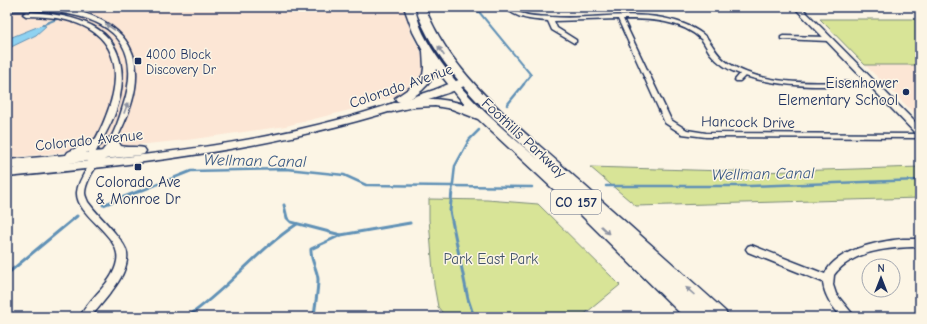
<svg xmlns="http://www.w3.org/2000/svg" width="927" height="324" viewBox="0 0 927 324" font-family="'Comic Neue',sans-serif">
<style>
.built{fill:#fce6d5}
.green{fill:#d8e497;stroke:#7a8a7a}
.water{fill:#8fd2f1;stroke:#6191b6}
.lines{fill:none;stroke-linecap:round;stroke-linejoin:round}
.stream-far2{stroke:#6191b6;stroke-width:2}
.stream-far1{stroke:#6191b6;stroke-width:2.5}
.stream{stroke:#6191b6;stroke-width:3}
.minor-casing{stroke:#1b2f5e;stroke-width:3}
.tertiary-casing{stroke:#1b2f5e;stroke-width:3}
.secondary-casing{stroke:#1b2f5e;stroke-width:3}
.trunk-casing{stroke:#1b2f5e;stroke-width:3}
.minor{fill:#fcf5e5;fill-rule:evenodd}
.tertiary{fill:#fcf5e5;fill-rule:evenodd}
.secondary{fill:#fcf5e5;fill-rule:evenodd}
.trunk{fill:#fcf5e5;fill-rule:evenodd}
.oneway{fill:#8c92a2}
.poi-dot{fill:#1b2f5e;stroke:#fcf5e5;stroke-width:1.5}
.labels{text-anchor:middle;stroke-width:3;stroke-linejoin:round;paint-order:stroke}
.far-poi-label{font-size:13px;fill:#1b2f5e;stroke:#fcf5e5;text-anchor:start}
.shield{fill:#fcf5e5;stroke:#5e6a86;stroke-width:1}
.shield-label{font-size:14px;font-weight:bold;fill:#1b2f5e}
.poi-label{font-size:15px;fill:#1b2f5e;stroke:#fcf5e5;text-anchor:end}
.street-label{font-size:15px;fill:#1b2f5e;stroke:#fcf5e5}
.park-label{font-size:15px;fill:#415369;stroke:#fcf5e5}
.water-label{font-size:16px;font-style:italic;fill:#385883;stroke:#fcf5e5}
</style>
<rect width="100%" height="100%" fill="#fcf5e5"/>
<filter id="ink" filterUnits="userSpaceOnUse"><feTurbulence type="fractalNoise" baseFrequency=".025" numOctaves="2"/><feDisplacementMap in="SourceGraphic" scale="8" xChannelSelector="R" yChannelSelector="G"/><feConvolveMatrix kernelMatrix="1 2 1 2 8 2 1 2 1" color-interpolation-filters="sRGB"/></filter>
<g filter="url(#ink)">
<g class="built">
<polygon points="7,7 404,7 411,33 428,65 421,82 401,95 350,110 286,126 187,140 7,158"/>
<polygon points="865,65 920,65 920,119"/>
</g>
<g class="green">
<polygon points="820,19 920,19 920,65 865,65"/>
<polygon points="590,167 759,172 920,167 920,198 636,206"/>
<polygon points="429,199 487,200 538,204 620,285 581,317 446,317 438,307 434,285 429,219"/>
</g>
<polygon class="water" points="42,25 46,26 36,35 7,49 7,42 12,37"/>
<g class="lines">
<g class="stream-far2">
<polyline points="475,7 531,75 523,85"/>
<polyline points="74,12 86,7"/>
<polyline points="42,25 69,14"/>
</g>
<g class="stream-far1">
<polyline points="507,105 524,84"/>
<polyline points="606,186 750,186 920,180"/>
<polyline points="138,192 191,171 287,169 344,175 366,185 532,187"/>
<polyline points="452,192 455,166 469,140 479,130"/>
</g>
<g class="stream">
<polyline points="452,191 450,211 468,299 474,317"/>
<polyline points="103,205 140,191"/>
<polyline points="284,205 287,218 291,222 341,235"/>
<polyline points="7,274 77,216"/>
<path d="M187,317C227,290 256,251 297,224"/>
<path d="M314,317C315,305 318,292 318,279C317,268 310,260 311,249L341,235L410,223"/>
</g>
<g class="minor-casing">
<g id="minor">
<path d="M7,7C46,6 94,5 122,36C146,63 135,101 121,130C117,139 114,148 109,155C106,159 101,162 98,165C92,171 85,185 85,193C85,196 87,199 88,202C96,213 106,222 114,232C119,238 126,246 127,253C130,275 103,301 91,317H80C89,297 113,284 117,261C122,235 75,216 77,192C78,182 85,172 90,164L85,157C93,144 101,130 106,116C124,72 117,32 66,20C53,17 39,16 26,16L23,14L26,12C46,13 67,15 86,23C126,39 128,81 114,116C108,130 100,144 93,157L94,159C109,148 118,124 123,106C152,19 73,8 7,11Z"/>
<path d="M505,7H511C515,11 519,13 524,14C533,17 542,16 551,17C588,20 626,11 663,18C678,21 696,27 707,38C714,47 718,57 728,63C768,89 826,82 871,81L874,83L871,85C828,86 787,89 745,76L740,81H736L735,80L740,74C728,70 718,63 710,53C707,49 705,44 702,40C682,20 650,19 623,19L671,120L687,130L706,133L920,134V138L706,137L682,134L665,123L618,19L554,21L557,28L576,40V42L574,43L552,30L548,21C533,20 516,19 505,7Z"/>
<polygon points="783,36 828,37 831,39 828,41 781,39 781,37"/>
<path d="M903,239H920V247C891,247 853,250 834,275L833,285L836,294L855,317H842C833,308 824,296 823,282L748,252L746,249L748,246L751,245L825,274C835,250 879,241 903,239Z"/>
</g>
</g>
<g class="tertiary-casing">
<polygon id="tertiary" points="794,7 801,7 920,127 920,136 917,135"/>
</g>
<g class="secondary-casing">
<path id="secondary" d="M465,78L470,81C462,91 432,97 420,102C286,147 147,164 7,177V169L16,168H7V160L66,155L68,152L97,138L101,139L103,142L101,145L86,153L112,150L106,141L108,138H116L121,146C129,148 137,146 144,148L146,151L144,154L140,155L68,163C159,154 252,143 341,119C372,111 403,100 434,90C444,86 455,81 465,78Z"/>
</g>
<g class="trunk-casing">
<path id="trunk" d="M404,7H414C417,15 419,25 423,33C449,84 497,124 540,161C492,117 437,70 415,7H425C451,77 522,129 576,178C626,222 676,267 725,311L728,317H684L581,215L478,119L452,109L435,106L414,107L391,112L387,111L385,108L387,105C413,98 439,96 465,105L436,69C432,84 416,98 401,102L397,101L395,98L417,83L423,75L424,68L423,51L413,32Z"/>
</g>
<use href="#minor" class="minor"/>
<use href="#tertiary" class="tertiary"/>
<use href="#secondary" class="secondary"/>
<use href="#trunk" class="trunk"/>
</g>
<defs><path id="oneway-solid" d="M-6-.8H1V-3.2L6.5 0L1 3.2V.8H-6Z"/></defs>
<g class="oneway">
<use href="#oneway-solid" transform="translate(110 27) rotate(-146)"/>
<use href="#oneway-solid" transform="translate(441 51) rotate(-124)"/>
<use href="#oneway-solid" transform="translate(126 108) rotate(-69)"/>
<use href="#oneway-solid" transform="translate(605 230) rotate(44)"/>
<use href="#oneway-solid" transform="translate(690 291) rotate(-138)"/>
</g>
</g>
<g class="poi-dot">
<rect x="134" y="57" width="8" height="8" rx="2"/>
<circle cx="906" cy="92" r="4"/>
<rect x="134" y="163" width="8" height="8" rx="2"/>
</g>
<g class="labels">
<g class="far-poi-label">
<text x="146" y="59">4000 Block<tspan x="146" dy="15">Discovery Dr</tspan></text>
</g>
<rect class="shield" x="551" y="190" width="50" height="24" rx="3"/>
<g class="shield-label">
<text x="576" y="207">CO 157</text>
</g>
<g class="poi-label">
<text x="898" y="88">Eisenhower<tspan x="898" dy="17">Elementary School</tspan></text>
<text x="138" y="187" text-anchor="middle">Colorado Ave<tspan x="138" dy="17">&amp; Monroe Dr</tspan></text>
</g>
<g class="street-label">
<text transform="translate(401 86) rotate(-19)" y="5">Colorado Avenue</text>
<text transform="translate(748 122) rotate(1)" y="5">Hancock Drive</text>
<text transform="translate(524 138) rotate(43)" y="5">Foothills Parkway</text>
<text transform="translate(89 140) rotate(-6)" y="5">Colorado Avenue</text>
</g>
<g class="park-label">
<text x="491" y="264">Park East Park</text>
</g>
<g class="water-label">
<text transform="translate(255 160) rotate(1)" y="6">Wellman Canal</text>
<text transform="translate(763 173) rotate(-1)" y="6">Wellman Canal</text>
</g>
</g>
<rect width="927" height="324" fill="none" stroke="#fcf5e5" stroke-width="24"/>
<rect x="12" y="12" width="903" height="300" fill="none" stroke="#1b2f5e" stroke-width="1.5" filter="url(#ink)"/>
<g transform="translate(881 278)"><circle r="19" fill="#fcf5e5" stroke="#a2a6af"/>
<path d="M0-3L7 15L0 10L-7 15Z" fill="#1b2f5e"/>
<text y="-6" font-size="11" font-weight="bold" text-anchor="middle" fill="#1b2f5e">N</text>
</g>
</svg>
